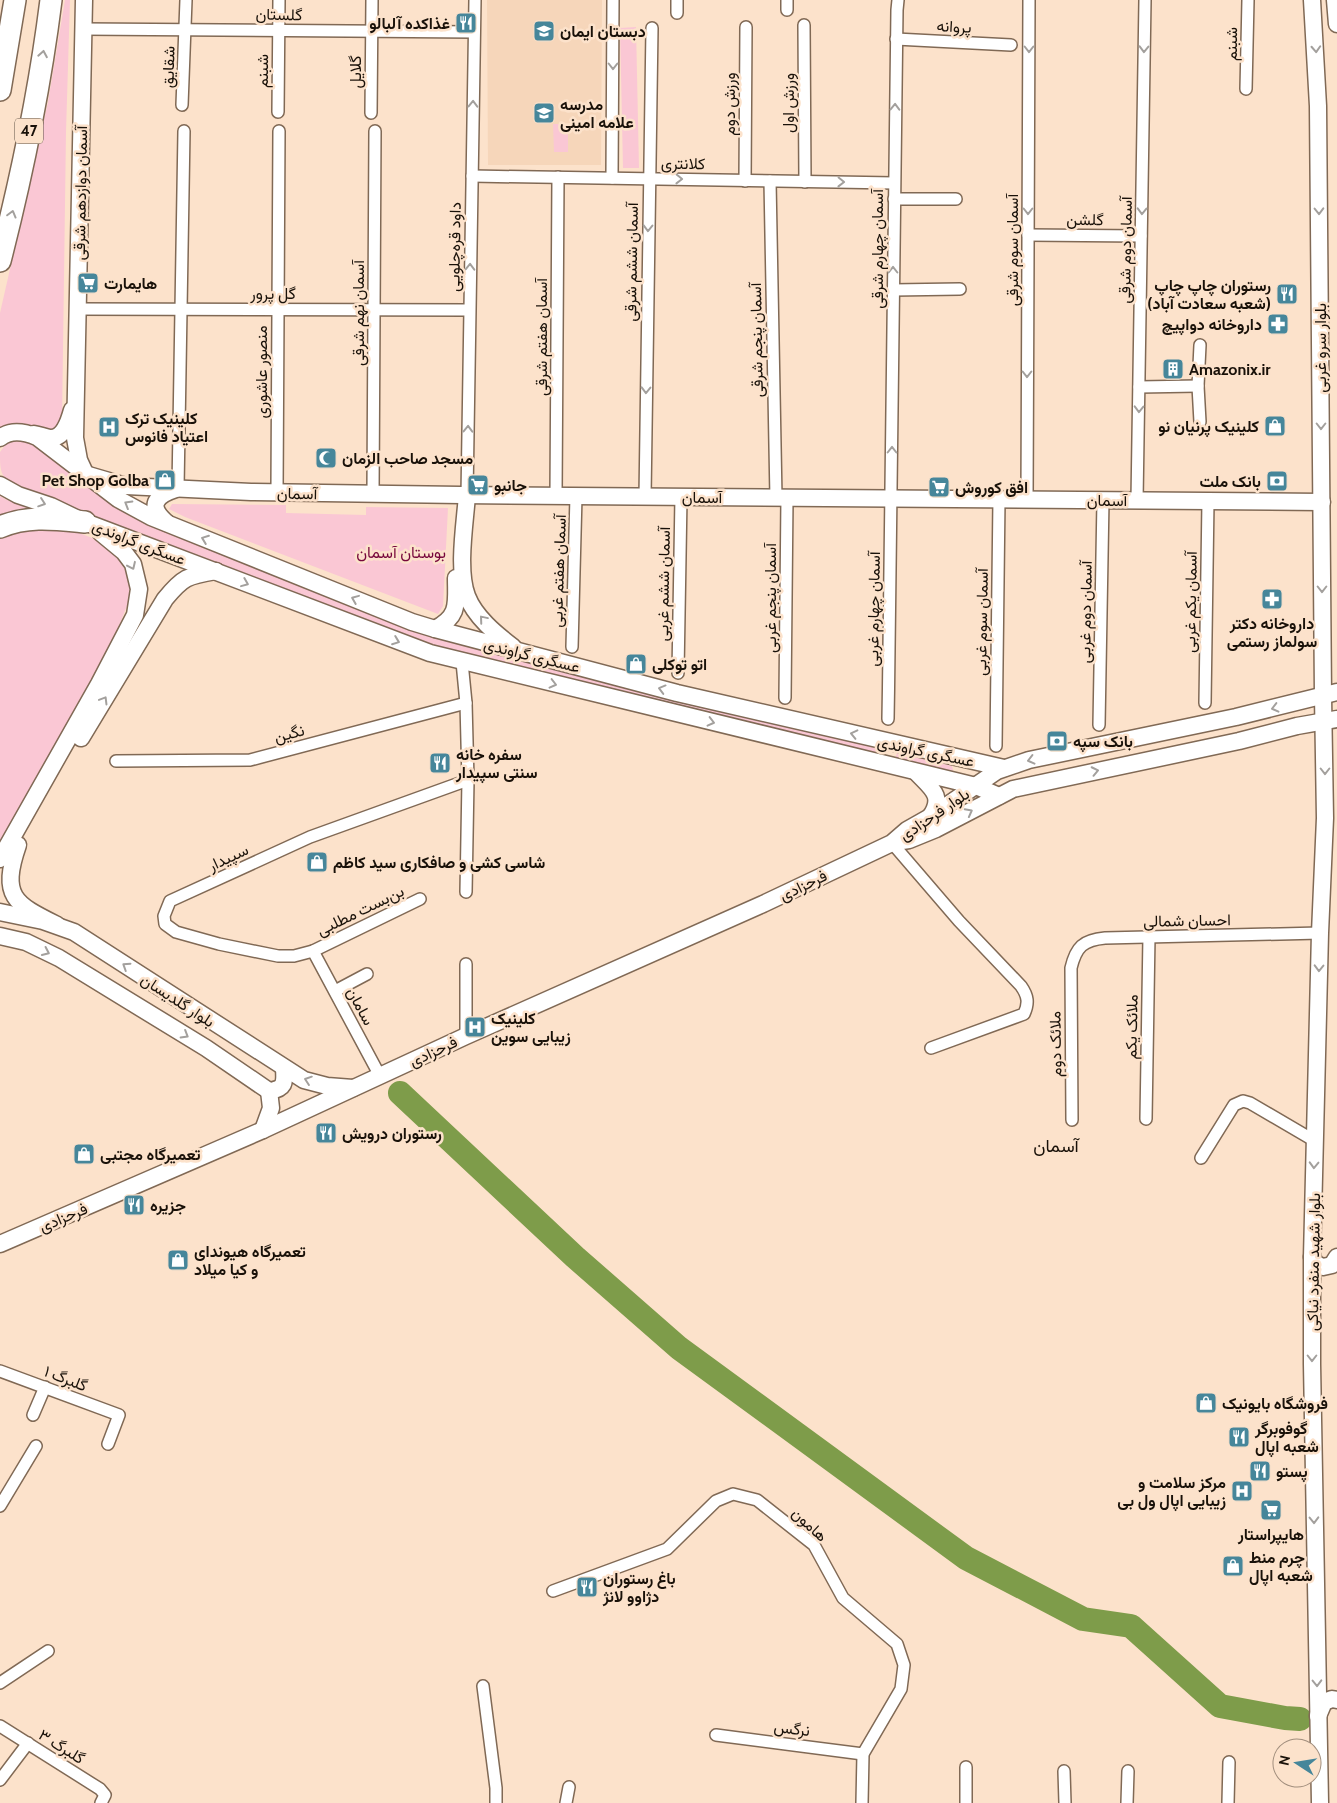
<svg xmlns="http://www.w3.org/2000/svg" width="1337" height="1803" viewBox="0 0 1337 1803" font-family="Cabin,Vazirmatn,sans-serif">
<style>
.built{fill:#f6d6ba}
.green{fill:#fac7d4}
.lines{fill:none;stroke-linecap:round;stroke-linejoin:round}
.river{stroke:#7e9c4a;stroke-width:24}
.street-casing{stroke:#806955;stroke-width:14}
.secondary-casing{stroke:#806955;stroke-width:19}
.highway-casing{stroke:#806955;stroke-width:24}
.street{stroke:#fff;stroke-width:11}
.secondary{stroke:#fff;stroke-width:16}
.highway{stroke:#fff;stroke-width:21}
.oneway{stroke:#a3a09d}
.labels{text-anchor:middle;stroke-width:5;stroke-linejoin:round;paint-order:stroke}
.shield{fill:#fce2cb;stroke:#5d5043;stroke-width:1}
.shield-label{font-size:15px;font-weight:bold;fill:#191109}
.street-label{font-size:16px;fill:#191109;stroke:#fce2cb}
.poi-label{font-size:16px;font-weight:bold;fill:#191109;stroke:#fce2cb;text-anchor:start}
.park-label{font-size:16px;fill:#76063b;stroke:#fce2cb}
.neighbourhood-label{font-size:18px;fill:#191109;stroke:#fce2cb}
</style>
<rect width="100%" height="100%" fill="#fce2cb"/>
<polygon class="built" points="487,0 602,0 601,165 488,165"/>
<g class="green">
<polygon points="65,0 70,0 66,132 62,422 54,432 19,424 0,430 0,313 48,102"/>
<polygon points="636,27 639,168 623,168 620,28"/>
<polygon points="553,124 568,124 568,152 554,152"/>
<path d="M17,440L28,441L38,446L144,523L422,633L456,644L869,746L877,749L875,754L476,658L419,641L372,624L15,487C0,476 0,471 0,452L6,444Z"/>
<polygon points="0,496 7,500 63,517 0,521"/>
<polygon points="172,504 286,505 286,513 366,515 366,507 448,508 443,606 438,614 185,517 169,509"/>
<polygon points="14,526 66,528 108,544 127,567 132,593 113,641 93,682 0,845 0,534"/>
<polygon points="897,753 952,766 953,770 951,773 895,759"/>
</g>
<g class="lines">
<polyline class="river" points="400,1093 575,1257 679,1348 966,1558 1083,1619 1131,1626 1220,1706 1285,1718 1300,1719"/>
<g class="street-casing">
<g id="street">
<polyline points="677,0 677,13"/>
<polyline points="787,10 787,0"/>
<polyline points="804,25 805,182"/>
<polyline points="83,29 474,32"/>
<polyline points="896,39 1011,45"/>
<polyline points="1246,89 1248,0"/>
<polyline points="182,105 186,0"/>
<polyline points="278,112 279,0"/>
<polyline points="371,113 372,0"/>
<polyline points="472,176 894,183"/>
<polyline points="612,178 613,0"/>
<polyline points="745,181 746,27"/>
<polyline points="770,181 776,498"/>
<polyline points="894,199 956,199"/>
<polyline points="1028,235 1141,236"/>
<polyline points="893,290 960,289"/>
<polyline points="77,309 469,310"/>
<polyline points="1200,345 1198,386 1200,422"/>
<polyline points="1139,387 1198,386"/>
<polyline points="178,488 184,131"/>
<polyline points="277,492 279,131"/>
<polyline points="373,494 375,131"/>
<polyline points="467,495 475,0"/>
<polyline points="556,496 558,177"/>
<polyline points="645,497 652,28"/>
<polyline points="1027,499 1029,0"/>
<polyline points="1137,500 1145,0"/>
<polyline points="572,647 576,496"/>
<polyline points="678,673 681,497"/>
<polyline points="785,698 787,498"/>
<polyline points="1205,703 1208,501"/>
<path d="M888,719C892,483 893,247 897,10L898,0"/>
<polyline points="1099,725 1103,500"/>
<polyline points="996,746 999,499"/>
<polyline points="116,761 250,760 466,703"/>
<path d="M892,843L959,921L1021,986C1028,996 1029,1003 1024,1014L931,1048"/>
<polyline points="466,892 468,780"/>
<polyline points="420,899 313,951 294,956 278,956 219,944 176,932 165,924 164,916 170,901 310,837 468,780 466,703 462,662"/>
<polyline points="313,951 380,1076"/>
<polyline points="466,964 466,1036"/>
<polyline points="335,991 367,974"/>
<polyline points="1146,1119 1149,936"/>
<path d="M1072,1120L1071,968C1076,947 1083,940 1105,938L1320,933"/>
<polyline points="1201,1158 1234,1105 1243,1101 1250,1103 1315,1141"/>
<polyline points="0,1371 119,1415 108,1444"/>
<polyline points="33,1415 45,1387"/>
<polyline points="0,1506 36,1446"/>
<polyline points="553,1591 667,1549 716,1501 733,1494 757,1500 814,1545 843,1598 897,1644 904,1665 901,1689 863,1754 862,1803"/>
<polyline points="0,1683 48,1651"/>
<polyline points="483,1686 496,1788 496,1803"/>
<polyline points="0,1726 100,1789 105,1795 101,1803"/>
<polyline points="716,1735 863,1754"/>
<polyline points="966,1767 966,1803"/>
<polyline points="1064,1771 1065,1803"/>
<polyline points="0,1780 28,1743"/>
<polyline points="566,1803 569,1787"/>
<polyline points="1127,1803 1128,1771"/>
<polyline points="1228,1803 1229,1762"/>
</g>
</g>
<g class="secondary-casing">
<g id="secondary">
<polyline points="84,0 75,438 79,460 85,473"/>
<polyline points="1312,0 1318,106 1323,696 1325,818 1320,933 1312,1257 1312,1364 1320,1803"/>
<polyline points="1335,0 1337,24"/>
<path d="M34,434C39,435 45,437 50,438C64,439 69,421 72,410"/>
<path d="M0,438C11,429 25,432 37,437L118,499L151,517L412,622L435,629L677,693L1004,768"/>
<polyline points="85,474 126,486 251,492 461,495 1322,502"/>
<polyline points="0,485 18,495 51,506 76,518"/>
<path d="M467,495C465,523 457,570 467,596C475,617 496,634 513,647"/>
<polyline points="85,522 430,653 976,786 999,796"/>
<path d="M167,523C147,506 155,496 176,489"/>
<path d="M435,629C460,616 456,603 456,578"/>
<path d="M81,738L165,599C183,577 187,576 216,571"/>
<path d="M917,773C931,788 945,796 930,817"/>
<polyline points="902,841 909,840 936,829 1013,789 1239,741 1297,726 1337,719"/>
<path d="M18,845C0,897 15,904 57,925"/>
<polyline points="0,859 99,684 135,615 139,589 133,564 124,552 101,533"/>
<polyline points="0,912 43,921 74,932 304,1080 327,1086 353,1088"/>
<polyline points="0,936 26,942 59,958 206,1048 269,1091"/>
<path d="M269,1091C285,1089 285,1083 284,1068"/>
<polyline points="263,1130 271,1108 269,1091"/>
<polyline points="0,1244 263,1130 466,1036 763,904 892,843 907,830 930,817 997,771 1029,760 1236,717 1337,692"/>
<polyline points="1312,1257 1316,1264 1323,1267 1332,1265 1337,1257"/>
<polyline points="1318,1716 1324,1702 1332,1699 1337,1700"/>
</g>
</g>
<g class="highway-casing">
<g id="highway">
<polyline points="0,90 15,0"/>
<path d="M0,261C22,175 40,88 51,0"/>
<path d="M0,527C28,515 55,519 85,522"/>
</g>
</g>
<use href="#street" class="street"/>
<use href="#secondary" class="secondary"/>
<use href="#highway" class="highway"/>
</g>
<defs><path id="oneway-chevron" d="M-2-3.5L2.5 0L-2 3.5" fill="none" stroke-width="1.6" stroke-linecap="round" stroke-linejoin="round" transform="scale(1.25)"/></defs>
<g class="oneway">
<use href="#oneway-chevron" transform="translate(1029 49) rotate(90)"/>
<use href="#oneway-chevron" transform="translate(1144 49) rotate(91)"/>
<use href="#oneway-chevron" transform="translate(1316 49) rotate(87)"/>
<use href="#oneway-chevron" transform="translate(43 54) rotate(-80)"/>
<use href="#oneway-chevron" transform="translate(613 66) rotate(90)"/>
<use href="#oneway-chevron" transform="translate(473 104) rotate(-89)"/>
<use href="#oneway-chevron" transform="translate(895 107) rotate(-89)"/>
<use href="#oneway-chevron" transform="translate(679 179) rotate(1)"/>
<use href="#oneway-chevron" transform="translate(841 182) rotate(1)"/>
<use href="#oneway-chevron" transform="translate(1028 211) rotate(90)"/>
<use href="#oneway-chevron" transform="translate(1142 211) rotate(91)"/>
<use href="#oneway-chevron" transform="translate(1319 211) rotate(89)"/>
<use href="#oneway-chevron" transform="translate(12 214) rotate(-75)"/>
<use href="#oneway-chevron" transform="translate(648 228) rotate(91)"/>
<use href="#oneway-chevron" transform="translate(470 267) rotate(-89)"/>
<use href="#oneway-chevron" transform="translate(893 270) rotate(-90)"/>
<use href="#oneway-chevron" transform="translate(1027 374) rotate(90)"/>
<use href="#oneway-chevron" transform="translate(646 390) rotate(91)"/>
<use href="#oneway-chevron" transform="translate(1139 409) rotate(91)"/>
<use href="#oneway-chevron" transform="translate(1321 426) rotate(90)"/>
<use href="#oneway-chevron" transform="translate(468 429) rotate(-89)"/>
<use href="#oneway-chevron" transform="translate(892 450) rotate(-90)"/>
<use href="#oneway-chevron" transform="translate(42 503) rotate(19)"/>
<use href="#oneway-chevron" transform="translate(128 504) rotate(-149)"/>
<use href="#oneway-chevron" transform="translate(205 539) rotate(-159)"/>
<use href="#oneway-chevron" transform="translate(132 566) rotate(65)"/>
<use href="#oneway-chevron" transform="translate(245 583) rotate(22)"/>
<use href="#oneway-chevron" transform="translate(1322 589) rotate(90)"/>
<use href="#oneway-chevron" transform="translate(355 599) rotate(-158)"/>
<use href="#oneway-chevron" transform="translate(483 619) rotate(-130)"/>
<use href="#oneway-chevron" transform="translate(396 641) rotate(21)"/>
<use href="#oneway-chevron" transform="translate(553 684) rotate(14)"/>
<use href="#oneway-chevron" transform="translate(662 689) rotate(-165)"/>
<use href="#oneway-chevron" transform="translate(104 700) rotate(-59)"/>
<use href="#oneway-chevron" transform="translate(1275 708) rotate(166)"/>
<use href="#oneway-chevron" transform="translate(711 722) rotate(14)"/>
<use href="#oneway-chevron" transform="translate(854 734) rotate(-167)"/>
<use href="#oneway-chevron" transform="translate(1031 760) rotate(166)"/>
<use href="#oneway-chevron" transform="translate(1095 771) rotate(-12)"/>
<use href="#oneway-chevron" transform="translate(1325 771) rotate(90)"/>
<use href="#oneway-chevron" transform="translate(969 812) rotate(-28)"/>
<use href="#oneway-chevron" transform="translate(46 952) rotate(25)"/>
<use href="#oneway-chevron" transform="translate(126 966) rotate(-147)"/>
<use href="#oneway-chevron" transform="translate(1319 968) rotate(91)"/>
<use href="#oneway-chevron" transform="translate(185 1035) rotate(31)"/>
<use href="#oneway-chevron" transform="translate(308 1080) rotate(-161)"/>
<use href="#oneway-chevron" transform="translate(1314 1165) rotate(92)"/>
<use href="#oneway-chevron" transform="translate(1312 1358) rotate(90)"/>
<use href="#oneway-chevron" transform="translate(1314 1520) rotate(89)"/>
<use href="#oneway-chevron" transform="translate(1317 1683) rotate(89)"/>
</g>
<defs>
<g id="restaurant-square" transform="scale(1.125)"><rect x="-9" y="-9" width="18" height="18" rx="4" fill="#46869a" stroke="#fce2cb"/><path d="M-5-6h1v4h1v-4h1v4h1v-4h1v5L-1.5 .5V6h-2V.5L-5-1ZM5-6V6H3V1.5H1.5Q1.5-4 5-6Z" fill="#fff"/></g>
<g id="school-square" transform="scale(1.125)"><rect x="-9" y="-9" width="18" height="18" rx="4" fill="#46869a" stroke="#fce2cb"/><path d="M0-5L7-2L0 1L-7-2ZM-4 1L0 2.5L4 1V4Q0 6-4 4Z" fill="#fff"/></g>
<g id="supermarket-square" transform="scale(1.125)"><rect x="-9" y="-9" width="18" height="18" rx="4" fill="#46869a" stroke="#fce2cb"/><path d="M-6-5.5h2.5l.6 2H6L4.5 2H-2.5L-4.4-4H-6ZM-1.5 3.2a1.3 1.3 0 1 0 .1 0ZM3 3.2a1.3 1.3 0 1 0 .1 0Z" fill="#fff"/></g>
<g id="pharmacy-square" transform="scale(1.125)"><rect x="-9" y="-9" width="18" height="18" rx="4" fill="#46869a" stroke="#fce2cb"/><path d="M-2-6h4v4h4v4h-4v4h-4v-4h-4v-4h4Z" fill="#fff"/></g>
<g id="building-square" transform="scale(1.125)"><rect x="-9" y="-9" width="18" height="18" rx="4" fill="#46869a" stroke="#fce2cb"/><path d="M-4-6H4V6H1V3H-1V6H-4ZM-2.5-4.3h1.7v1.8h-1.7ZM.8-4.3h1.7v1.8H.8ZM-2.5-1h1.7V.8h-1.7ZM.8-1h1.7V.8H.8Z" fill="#fff"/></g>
<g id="shop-square" transform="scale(1.125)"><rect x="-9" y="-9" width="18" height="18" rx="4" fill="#46869a" stroke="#fce2cb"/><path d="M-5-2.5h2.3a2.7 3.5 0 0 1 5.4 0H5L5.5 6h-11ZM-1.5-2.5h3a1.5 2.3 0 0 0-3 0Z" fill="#fff"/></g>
<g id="hospital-square" transform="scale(1.125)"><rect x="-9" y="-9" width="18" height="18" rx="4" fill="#46869a" stroke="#fce2cb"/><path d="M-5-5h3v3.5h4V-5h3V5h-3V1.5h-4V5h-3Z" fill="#fff"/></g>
<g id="mosque-square" transform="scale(1.125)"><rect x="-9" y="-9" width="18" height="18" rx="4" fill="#46869a" stroke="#fce2cb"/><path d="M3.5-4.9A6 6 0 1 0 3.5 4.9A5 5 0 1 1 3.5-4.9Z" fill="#fff"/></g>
<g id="bank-square" transform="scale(1.125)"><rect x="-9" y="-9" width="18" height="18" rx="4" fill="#46869a" stroke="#fce2cb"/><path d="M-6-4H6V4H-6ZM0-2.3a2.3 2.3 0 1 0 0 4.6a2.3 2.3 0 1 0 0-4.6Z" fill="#fff"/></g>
</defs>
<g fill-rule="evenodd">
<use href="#restaurant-square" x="466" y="23"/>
<use href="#school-square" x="544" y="31"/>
<use href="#school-square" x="544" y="113"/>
<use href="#supermarket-square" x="88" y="283"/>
<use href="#restaurant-square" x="1287" y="294"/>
<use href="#pharmacy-square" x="1278" y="324"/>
<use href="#building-square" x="1173" y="369"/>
<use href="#shop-square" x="1275" y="426"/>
<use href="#hospital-square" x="109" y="427"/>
<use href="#mosque-square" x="326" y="458"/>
<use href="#shop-square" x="165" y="480"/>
<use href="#bank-square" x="1277" y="481"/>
<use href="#supermarket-square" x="478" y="485"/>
<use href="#supermarket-square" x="939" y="487"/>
<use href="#pharmacy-square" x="1272" y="599"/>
<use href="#shop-square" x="636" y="664"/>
<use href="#bank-square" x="1057" y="741"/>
<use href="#restaurant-square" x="440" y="763"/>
<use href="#shop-square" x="317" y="862"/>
<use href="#hospital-square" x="475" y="1027"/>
<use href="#restaurant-square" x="326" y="1133"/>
<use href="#shop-square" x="84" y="1154"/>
<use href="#restaurant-square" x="134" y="1205"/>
<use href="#shop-square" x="178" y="1260"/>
<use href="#shop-square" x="1206" y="1403"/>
<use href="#restaurant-square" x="1239" y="1437"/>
<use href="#restaurant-square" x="1260" y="1471"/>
<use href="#hospital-square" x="1242" y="1491"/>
<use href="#supermarket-square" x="1271" y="1510"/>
<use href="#shop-square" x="1233" y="1566"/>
<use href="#restaurant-square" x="587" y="1587"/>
</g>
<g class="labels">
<rect class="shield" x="15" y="118.5" width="28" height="25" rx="4"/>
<g class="shield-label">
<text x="29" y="136">47</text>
</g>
<g class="street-label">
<text transform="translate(279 14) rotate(1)" y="6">گلستان</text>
<text transform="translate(954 26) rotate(3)" y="6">پروانه</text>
<text transform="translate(1231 44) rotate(-89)" y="6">شبنم</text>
<text transform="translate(168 67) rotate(-88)" y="6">شقایق</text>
<text transform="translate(262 71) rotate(-89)" y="6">شبنم</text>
<text transform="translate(355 72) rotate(-90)" y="6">گلایل</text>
<text transform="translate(788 103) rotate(-90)" y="6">ورزش اول</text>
<text transform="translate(729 104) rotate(-90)" y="6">ورزش دوم</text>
<text transform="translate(683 163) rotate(1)" y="6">کلانتری</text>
<text transform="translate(80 193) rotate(-89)" y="6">آسمان دوازدهم شرقی</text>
<text transform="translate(1085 219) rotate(1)" y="6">گلشن</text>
<text transform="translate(454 247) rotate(-89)" y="6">داود قره‌چلویی</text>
<text transform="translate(877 249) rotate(-90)" y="6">آسمان چهارم شرقی</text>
<text transform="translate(1012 250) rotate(-90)" y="6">آسمان سوم شرقی</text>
<text transform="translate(1125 250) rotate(-89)" y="6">آسمان دوم شرقی</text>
<text transform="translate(631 262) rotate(-89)" y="6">آسمان ششم شرقی</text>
<text x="273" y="299">گل پرور</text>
<text transform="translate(358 313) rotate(-90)" y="6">آسمان نهم شرقی</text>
<text transform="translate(541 337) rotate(-90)" y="6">آسمان هفتم شرقی</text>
<text transform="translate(756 340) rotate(-91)" y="6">آسمان پنجم شرقی</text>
<text transform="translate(1320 348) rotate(-90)" y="6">بلوار سرو غربی</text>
<text transform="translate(261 372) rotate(-90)" y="6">منصور عاشوری</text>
<text transform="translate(297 493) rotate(1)" y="6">آسمان</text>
<text x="702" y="503">آسمان</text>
<text x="1107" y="506">آسمان</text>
<text transform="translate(139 542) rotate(21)" y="6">عسگری گراوندی</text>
<text transform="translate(558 571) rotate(-88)" y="6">آسمان هفتم غربی</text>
<text transform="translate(663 584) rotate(-89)" y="6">آسمان ششم غربی</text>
<text transform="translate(770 598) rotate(-90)" y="6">آسمان پنجم غربی</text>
<text transform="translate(1190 602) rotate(-89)" y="6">آسمان یکم غربی</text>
<text transform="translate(873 609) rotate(-89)" y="6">آسمان چهارم غربی</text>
<text transform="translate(1085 612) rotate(-89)" y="6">آسمان دوم غربی</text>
<text transform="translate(981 622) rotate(-89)" y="6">آسمان سوم غربی</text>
<text transform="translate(532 655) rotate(14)" y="6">عسگری گراوندی</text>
<text transform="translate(289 733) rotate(-15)" y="6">نگین</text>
<text transform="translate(926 751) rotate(12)" y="6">عسگری گراوندی</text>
<text transform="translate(934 814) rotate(-34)" y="6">بلوار فرحزادی</text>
<text transform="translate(228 857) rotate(-25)" y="6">سپیدار</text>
<text transform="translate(803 885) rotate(-26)" y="6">فرحزادی</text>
<text transform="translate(360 910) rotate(-26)" y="6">بن‌بست مطلبی</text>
<text transform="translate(1187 920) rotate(-1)" y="6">احسان شمالی</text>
<text transform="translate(178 1000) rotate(33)" y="6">بلوار گلدیسان</text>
<text transform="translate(361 1006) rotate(62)" y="6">سامان</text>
<text transform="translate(1131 1027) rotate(-89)" y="6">ملائک یکم</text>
<text transform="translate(1055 1044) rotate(-91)" y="6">ملائک دوم</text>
<text transform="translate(433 1051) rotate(-25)" y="6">فرحزادی</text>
<text transform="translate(63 1217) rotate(-23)" y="6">فرحزادی</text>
<text transform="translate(1313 1262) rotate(-89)" y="6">بلوار شهید منفرد نیاکی</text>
<text transform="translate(66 1378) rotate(21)" y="6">گلبرگ ۱</text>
<text transform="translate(810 1524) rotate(43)" y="6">هامون</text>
<text transform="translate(792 1728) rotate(7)" y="6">نرگس</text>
<text transform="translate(62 1746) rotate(32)" y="6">گلبرگ ۳</text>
</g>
<g class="poi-label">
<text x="450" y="29" text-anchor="end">غذاکده آلبالو</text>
<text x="560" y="37">دبستان ایمان</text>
<text x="560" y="110">مدرسه<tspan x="560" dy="18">علامه امینی</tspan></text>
<text x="104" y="289">هایمارت</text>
<text x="1271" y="291" text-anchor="end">رستوران چاپ چاپ<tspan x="1271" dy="18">(شعبه سعادت آباد)</tspan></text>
<text x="1262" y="330" text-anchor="end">داروخانه دواپیچ</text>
<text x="1189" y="375">Amazonix.ir</text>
<text x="125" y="424">کلینیک ترک<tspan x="125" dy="18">اعتیاد فانوس</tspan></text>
<text x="1259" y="432" text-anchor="end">کلینیک پرنیان نو</text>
<text x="342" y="464">مسجد صاحب الزمان</text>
<text x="149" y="486" text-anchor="end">Pet Shop Golba</text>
<text x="1261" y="487" text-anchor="end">بانک ملت</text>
<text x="494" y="491">جانبو</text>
<text x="955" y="493">افق کوروش</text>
<text x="1272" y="629" text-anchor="middle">داروخانه دکتر<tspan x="1272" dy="18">سولماز رستمی</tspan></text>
<text x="652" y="670">اتو توکلی</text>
<text x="1073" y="747">بانک سپه</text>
<text x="456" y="760">سفره خانه<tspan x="456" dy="18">سنتی سپیدار</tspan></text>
<text x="333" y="868">شاسی کشی و صافکاری سید کاظم</text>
<text x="491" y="1024">کلینیک<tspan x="491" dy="18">زیبایی سوین</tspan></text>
<text x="342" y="1139">رستوران درویش</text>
<text x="100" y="1160">تعمیرگاه مجتبی</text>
<text x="150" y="1211">جزیره</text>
<text x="194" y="1257">تعمیرگاه هیوندای<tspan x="194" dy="18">و کیا میلاد</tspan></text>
<text x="1222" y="1409">فروشگاه بایونیک</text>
<text x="1255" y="1434">گوفوبرگر<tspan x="1255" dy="18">شعبه اپال</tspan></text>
<text x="1276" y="1477">پستو</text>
<text x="1226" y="1488" text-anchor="end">مرکز سلامت و<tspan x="1226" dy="18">زیبایی اپال ول بی</tspan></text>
<text x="1271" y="1540" text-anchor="middle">هایپراستار</text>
<text x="1249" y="1563">چرم منط<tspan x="1249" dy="18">شعبه اپال</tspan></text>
<text x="603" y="1584">باغ رستوران<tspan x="603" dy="18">دژاوو لانژ</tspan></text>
</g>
<g class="park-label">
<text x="401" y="558">بوستان آسمان</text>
</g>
<g class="neighbourhood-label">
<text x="1056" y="1152">آسمان</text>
</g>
</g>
<g transform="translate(1297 1763) rotate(282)"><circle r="24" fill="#fce2cb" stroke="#a18e7d"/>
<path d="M0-4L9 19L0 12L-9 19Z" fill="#46869a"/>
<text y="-8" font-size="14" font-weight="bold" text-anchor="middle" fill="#191109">N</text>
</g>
</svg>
